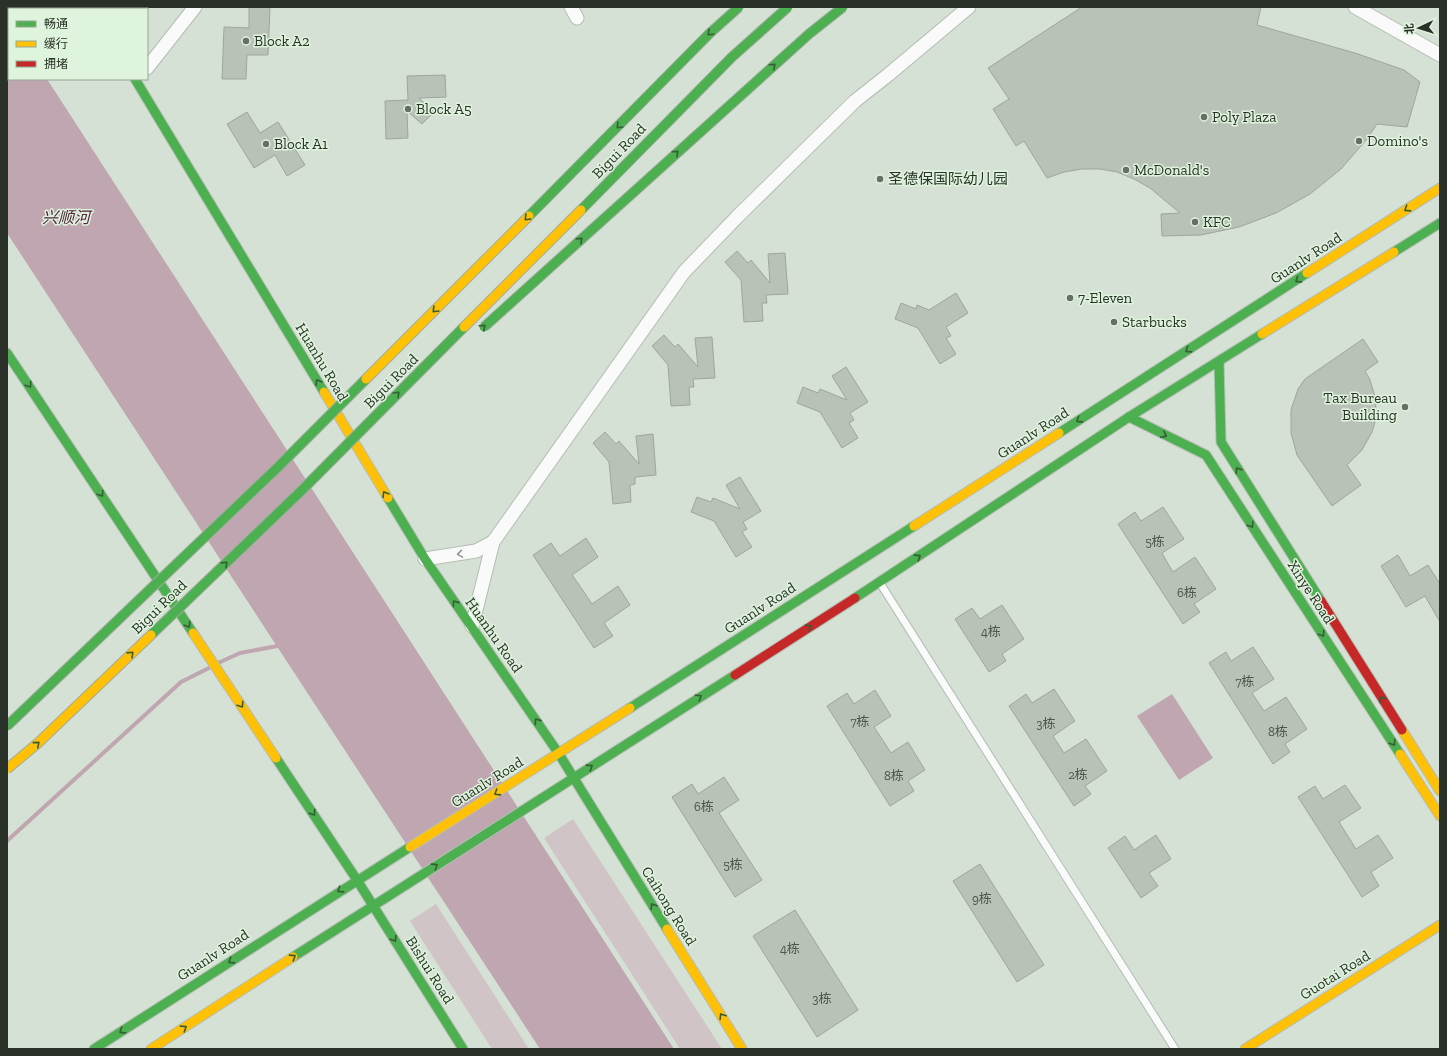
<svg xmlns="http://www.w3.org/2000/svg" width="1447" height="1056" viewBox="0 0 1447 1056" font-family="'Zilla Slab','Noto Sans SC',serif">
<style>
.green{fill:#d0c4c7}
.water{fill:#bfa6b1}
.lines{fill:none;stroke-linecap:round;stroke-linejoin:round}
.stream{stroke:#bfa6b1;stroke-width:4}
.building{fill:#b9c2b7;stroke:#9da69c}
.lane-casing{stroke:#b4bdb3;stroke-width:9}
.street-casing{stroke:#b4bdb3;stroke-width:15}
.fast-casing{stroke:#b4bdb3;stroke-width:11}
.slow-casing{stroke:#b4bdb3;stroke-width:11}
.jam-casing{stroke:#b4bdb3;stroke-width:11}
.lane{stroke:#f9faf9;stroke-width:7}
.street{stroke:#f9faf9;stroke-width:13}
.fast{stroke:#4caf50;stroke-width:9}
.slow{stroke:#ffc107;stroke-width:9}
.jam{stroke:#c62828;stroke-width:9}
.fast-bridge-casing{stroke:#9fad9e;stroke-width:11;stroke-linecap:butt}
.slow-bridge-casing{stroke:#9fad9e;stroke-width:11;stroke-linecap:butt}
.fast-bridge{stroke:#4caf50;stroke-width:9}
.slow-bridge{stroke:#ffc107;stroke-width:9}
.oneway{stroke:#355d36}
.oneway2{stroke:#919690}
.poi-dot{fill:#666f65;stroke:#dff4dc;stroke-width:1.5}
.labels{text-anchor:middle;stroke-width:3;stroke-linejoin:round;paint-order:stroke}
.number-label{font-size:13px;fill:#4d554c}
.poi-label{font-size:15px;fill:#293128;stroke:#dff4dc;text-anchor:start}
.street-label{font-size:15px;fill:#293128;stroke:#dff4dc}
.water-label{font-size:16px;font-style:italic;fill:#552240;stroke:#dff4dc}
</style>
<rect width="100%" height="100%" fill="#d6e1d5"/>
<g class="green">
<polygon points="573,819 722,1049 680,1049 544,838"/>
<polygon points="436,904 529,1049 492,1049 410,921"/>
</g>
<g class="water">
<polygon points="7,18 9,21 9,79 47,79 674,1049 540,1049 7,233"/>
<polygon points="1172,694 1213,758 1179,780 1137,716"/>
</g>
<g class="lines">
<g class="stream">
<polyline points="218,663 240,653 283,645"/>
<polyline points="7,841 181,682 211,667"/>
</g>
</g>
<g class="building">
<polygon points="249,7 270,7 268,55 247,55 246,79 222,79 224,27 249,28"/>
<polygon points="1082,7 1261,7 1257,25 1355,53 1404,70 1420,82 1407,127 1377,124 1367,139 1341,169 1310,194 1276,213 1239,227 1201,235 1162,236 1161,214 1180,213 1150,188 1134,179 1117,172 1100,169 1082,169 1064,172 1047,178 1024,141 1016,146 993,109 1009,99 988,68"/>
<polygon points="445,75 446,97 419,98 434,112 422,124 407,111 408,138 386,139 385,101 408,100 407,76"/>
<polygon points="247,112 260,133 278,122 305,165 287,176 275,155 254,168 227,124"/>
<polygon points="737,251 748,263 751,260 770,283 768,254 785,253 788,294 766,295 767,303 762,303 763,321 744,322 741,280 725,262"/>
<polygon points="956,293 968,313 946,327 951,336 946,338 956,354 940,364 918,328 895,319 901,303 916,309 917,305 929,310"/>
<polygon points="664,335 675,347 678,344 698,367 695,338 712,337 715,378 693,379 694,387 689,387 690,405 671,406 668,365 652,346"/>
<polygon points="1363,339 1378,362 1365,371 1370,380 1376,400 1375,422 1372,432 1362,450 1347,465 1361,485 1332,506 1297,455 1291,433 1291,410 1298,389 1305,379"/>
<polygon points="846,367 868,402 850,413 854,420 849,423 858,438 842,448 820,412 797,403 803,387 818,393 820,389 847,400 832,376"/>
<polygon points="605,432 616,444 619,441 639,464 636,436 653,434 656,475 635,477 635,484 630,485 631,502 613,504 609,462 593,443"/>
<polygon points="740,477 761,511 743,522 747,529 742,532 752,547 736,557 714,521 691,512 697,497 711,502 713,498 740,509 726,485"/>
<polygon points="1163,507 1184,539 1162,553 1167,562 1173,572 1195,557 1216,589 1194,604 1200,612 1183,624 1118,524 1135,512 1141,521"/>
<polygon points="586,538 598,557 572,575 582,589 592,604 618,586 630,605 604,623 613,636 594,648 533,555 551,543 560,556"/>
<polygon points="1398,555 1410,576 1428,565 1440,584 1440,622 1425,596 1406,607 1381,566"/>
<polygon points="1002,605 1024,639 1002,654 1006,661 989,672 955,619 972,608 980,619"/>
<polygon points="1253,647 1274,679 1252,693 1264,711 1286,697 1307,729 1285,744 1290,752 1273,764 1209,663 1226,652 1231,661"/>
<polygon points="1054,689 1075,721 1053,736 1064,753 1086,739 1107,771 1085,786 1091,794 1074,806 1009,706 1026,694 1032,703"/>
<polygon points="875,690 891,716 874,727 882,739 891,753 908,742 925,770 908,781 914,791 890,806 827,706 847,693 854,704"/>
<polygon points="724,777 739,800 719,813 762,880 735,897 672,797 692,784 698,794"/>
<polygon points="1345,785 1361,808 1339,822 1356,849 1378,835 1393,858 1371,872 1379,886 1362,897 1298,797 1315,786 1323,799"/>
<polygon points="1156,835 1171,859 1149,873 1158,886 1141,898 1108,848 1125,836 1134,850"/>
<polygon points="980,864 1044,965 1017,982 953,881"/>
<polygon points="795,910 858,1010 817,1037 753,936"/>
</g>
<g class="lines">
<g class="lane-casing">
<polyline id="lane" points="880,583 1175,1049"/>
</g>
<g class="street-casing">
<g id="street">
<polyline points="571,7 577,18"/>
<polyline points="1355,7 1440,55"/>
<polyline points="147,68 195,7"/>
<polyline points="425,559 476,551 493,542"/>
<polyline points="472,626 493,542 684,272 738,216 855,101 888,75 969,7"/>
</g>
</g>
<g class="fast-casing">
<g id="fast">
<polyline points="88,7 89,9"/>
<polyline points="135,79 324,392"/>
<polyline points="1394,252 1440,223"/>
<polyline points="7,353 193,633"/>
<polyline points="1219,362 1221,442 1321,601"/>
<polyline points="1129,417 1206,455 1400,754"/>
<polyline points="1059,433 1307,273"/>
<polyline points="388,498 425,559 559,754 667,929"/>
<polyline points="855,598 1129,417 1262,334"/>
<polyline points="630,708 914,526"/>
<polyline points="276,758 357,880 463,1049"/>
<polyline points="293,957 735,675"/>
<polyline points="94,1049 410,847"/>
</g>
</g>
<g class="slow-casing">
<g id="slow">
<polyline points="1307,273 1440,188"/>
<polyline points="1262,334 1394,252"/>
<polyline points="324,392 388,498"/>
<polyline points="914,526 1059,433"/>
<polyline points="193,633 276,758"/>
<polyline points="1402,730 1440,791"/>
<polyline points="1400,754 1440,816"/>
<polyline points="410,847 630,708"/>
<polyline points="667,929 742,1049"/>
<polyline points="151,1049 293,957"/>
<polyline points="1245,1049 1440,925"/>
</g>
</g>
<g class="jam-casing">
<g id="jam">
<polyline points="1321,601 1402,730"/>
<polyline points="735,675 855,598"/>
</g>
</g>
<use href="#lane" class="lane"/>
<use href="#street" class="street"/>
<use href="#fast" class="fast"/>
<use href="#slow" class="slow"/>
<use href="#jam" class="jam"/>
<g class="fast-bridge-casing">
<g id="fast-bridge">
<polyline points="581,210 732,57 788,7"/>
<polyline points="529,216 710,33 739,7"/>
<polyline points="484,327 809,34 843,7"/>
<polyline points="151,635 300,492 464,327"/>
<polyline points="7,726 277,468 366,379"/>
</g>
</g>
<g class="slow-bridge-casing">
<g id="slow-bridge">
<polyline points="464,327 581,210"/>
<polyline points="366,379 529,216"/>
<polyline points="7,769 38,743 151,635"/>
</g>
</g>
<use href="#fast-bridge" class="fast-bridge"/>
<use href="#slow-bridge" class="slow-bridge"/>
</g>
<defs><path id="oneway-chevron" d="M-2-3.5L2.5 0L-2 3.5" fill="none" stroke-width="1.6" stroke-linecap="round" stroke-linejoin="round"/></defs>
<g class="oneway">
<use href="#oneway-chevron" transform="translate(710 33) rotate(137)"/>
<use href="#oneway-chevron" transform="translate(773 66) rotate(-42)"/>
<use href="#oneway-chevron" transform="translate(619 126) rotate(134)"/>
<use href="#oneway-chevron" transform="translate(676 153) rotate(-42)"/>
<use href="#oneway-chevron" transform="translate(1407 209) rotate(147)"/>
<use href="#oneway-chevron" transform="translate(527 218) rotate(135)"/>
<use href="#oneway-chevron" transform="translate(580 240) rotate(-42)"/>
<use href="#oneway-chevron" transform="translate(1298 280) rotate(147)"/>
<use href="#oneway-chevron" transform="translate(435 310) rotate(135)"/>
<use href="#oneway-chevron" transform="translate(483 327) rotate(-42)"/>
<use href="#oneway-chevron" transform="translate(1188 350) rotate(147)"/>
<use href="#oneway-chevron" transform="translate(318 382) rotate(-121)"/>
<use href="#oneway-chevron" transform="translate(29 385) rotate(56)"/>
<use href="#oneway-chevron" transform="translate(397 394) rotate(-45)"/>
<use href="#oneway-chevron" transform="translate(1079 420) rotate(147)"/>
<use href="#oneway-chevron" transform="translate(1164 435) rotate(26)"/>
<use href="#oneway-chevron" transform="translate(1238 470) rotate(-122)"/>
<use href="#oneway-chevron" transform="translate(101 494) rotate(56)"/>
<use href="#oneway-chevron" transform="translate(385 494) rotate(-121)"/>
<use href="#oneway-chevron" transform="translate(1251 525) rotate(57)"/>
<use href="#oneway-chevron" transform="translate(918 557) rotate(-33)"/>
<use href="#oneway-chevron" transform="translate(225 564) rotate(-44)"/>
<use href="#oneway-chevron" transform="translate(455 603) rotate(-125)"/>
<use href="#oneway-chevron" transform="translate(188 625) rotate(56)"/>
<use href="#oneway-chevron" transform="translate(809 627) rotate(-32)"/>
<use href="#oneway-chevron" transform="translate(1322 634) rotate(57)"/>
<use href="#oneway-chevron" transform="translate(131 654) rotate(-44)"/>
<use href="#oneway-chevron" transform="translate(699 697) rotate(-32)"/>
<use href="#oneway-chevron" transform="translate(1382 699) rotate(-122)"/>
<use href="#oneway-chevron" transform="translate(241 705) rotate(56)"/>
<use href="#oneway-chevron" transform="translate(537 721) rotate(-125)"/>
<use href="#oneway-chevron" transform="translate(1393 743) rotate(57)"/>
<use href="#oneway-chevron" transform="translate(37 744) rotate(-41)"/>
<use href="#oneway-chevron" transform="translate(590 767) rotate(-33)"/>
<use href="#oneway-chevron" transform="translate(497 793) rotate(148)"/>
<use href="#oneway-chevron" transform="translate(313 813) rotate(56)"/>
<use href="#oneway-chevron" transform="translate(435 866) rotate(-33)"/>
<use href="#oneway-chevron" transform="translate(340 890) rotate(147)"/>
<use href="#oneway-chevron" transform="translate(653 906) rotate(-122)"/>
<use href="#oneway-chevron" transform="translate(394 939) rotate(58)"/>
<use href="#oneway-chevron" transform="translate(293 957) rotate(-33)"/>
<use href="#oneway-chevron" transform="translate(231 961) rotate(147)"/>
<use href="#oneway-chevron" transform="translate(722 1016) rotate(-122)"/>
<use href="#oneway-chevron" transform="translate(184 1028) rotate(-33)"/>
<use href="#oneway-chevron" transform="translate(122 1031) rotate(147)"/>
</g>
<use class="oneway2" href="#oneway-chevron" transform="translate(460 554) rotate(171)"/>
<g class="poi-dot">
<circle cx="246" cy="41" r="4"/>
<circle cx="408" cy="109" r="4"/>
<circle cx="1204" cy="117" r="4"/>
<circle cx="1359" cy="141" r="4"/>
<circle cx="266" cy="144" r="4"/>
<circle cx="1126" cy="170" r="4"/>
<circle cx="880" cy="179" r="4"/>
<circle cx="1195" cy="222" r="4"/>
<circle cx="1070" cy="298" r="4"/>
<circle cx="1114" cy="322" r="4"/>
<circle cx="1405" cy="407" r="4"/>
</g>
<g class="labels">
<g class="number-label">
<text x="1155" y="546">5栋</text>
<text x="1187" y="597">6栋</text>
<text x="991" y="636">4栋</text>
<text x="1245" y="686">7栋</text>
<text x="860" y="726">7栋</text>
<text x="1046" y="728">3栋</text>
<text x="1278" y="736">8栋</text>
<text x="1078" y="779">2栋</text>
<text x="894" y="780">8栋</text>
<text x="704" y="811">6栋</text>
<text x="733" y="869">5栋</text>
<text x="982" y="903">9栋</text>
<text x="790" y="953">4栋</text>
<text x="822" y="1003">3栋</text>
</g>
<g class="poi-label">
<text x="254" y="46">Block A2</text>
<text x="416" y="114">Block A5</text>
<text x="1212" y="122">Poly Plaza</text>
<text x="1367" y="146">Domino's</text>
<text x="274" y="149">Block A1</text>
<text x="1134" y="175">McDonald's</text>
<text x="888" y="184">圣德保国际幼儿园</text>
<text x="1203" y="227">KFC</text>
<text x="1078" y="303">7-Eleven</text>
<text x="1122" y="327">Starbucks</text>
<text x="1397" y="403" text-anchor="end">Tax Bureau<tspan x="1397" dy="17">Building</tspan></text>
</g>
<g class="street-label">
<text transform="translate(619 151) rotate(-46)" y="5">Bigui Road</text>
<text transform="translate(1306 258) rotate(-33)" y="5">Guanlv Road</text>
<text transform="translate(322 362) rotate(59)" y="5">Huanhu Road</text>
<text transform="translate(391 381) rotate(-45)" y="5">Bigui Road</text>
<text transform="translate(1033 433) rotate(-33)" y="5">Guanlv Road</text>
<text transform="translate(1311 592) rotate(57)" y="5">Xinye Road</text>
<text transform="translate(159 607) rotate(-44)" y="5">Bigui Road</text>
<text transform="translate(760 608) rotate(-33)" y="5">Guanlv Road</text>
<text transform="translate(494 635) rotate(55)" y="5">Huanhu Road</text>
<text transform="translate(487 782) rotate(-32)" y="5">Guanlv Road</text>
<text transform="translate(669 906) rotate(58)" y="5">Caihong Road</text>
<text transform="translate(213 955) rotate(-33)" y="5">Guanlv Road</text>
<text transform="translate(430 970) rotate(58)" y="5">Bishui Road</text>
<text transform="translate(1335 975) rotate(-32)" y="5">Guotai Road</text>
</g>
<g class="water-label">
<text x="66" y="223">兴顺河</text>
</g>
</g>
<rect width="1447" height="1056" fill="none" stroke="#293128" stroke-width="16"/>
<rect x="8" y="8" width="140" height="72" fill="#dff4dc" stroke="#96a694"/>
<rect x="16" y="21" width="20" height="6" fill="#4caf50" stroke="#96a694"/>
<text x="44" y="28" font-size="12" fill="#293128">畅通</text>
<rect x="16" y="41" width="20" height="6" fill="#ffc107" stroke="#96a694"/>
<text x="44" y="48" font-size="12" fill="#293128">缓行</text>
<rect x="16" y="61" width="20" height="6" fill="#c62828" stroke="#96a694"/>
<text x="44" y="68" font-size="12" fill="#293128">拥堵</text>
<g transform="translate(1419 28) rotate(266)" stroke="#dff4dc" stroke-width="3" paint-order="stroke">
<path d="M0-3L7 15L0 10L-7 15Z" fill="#293128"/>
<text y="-6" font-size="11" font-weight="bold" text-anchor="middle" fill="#293128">北</text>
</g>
</svg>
